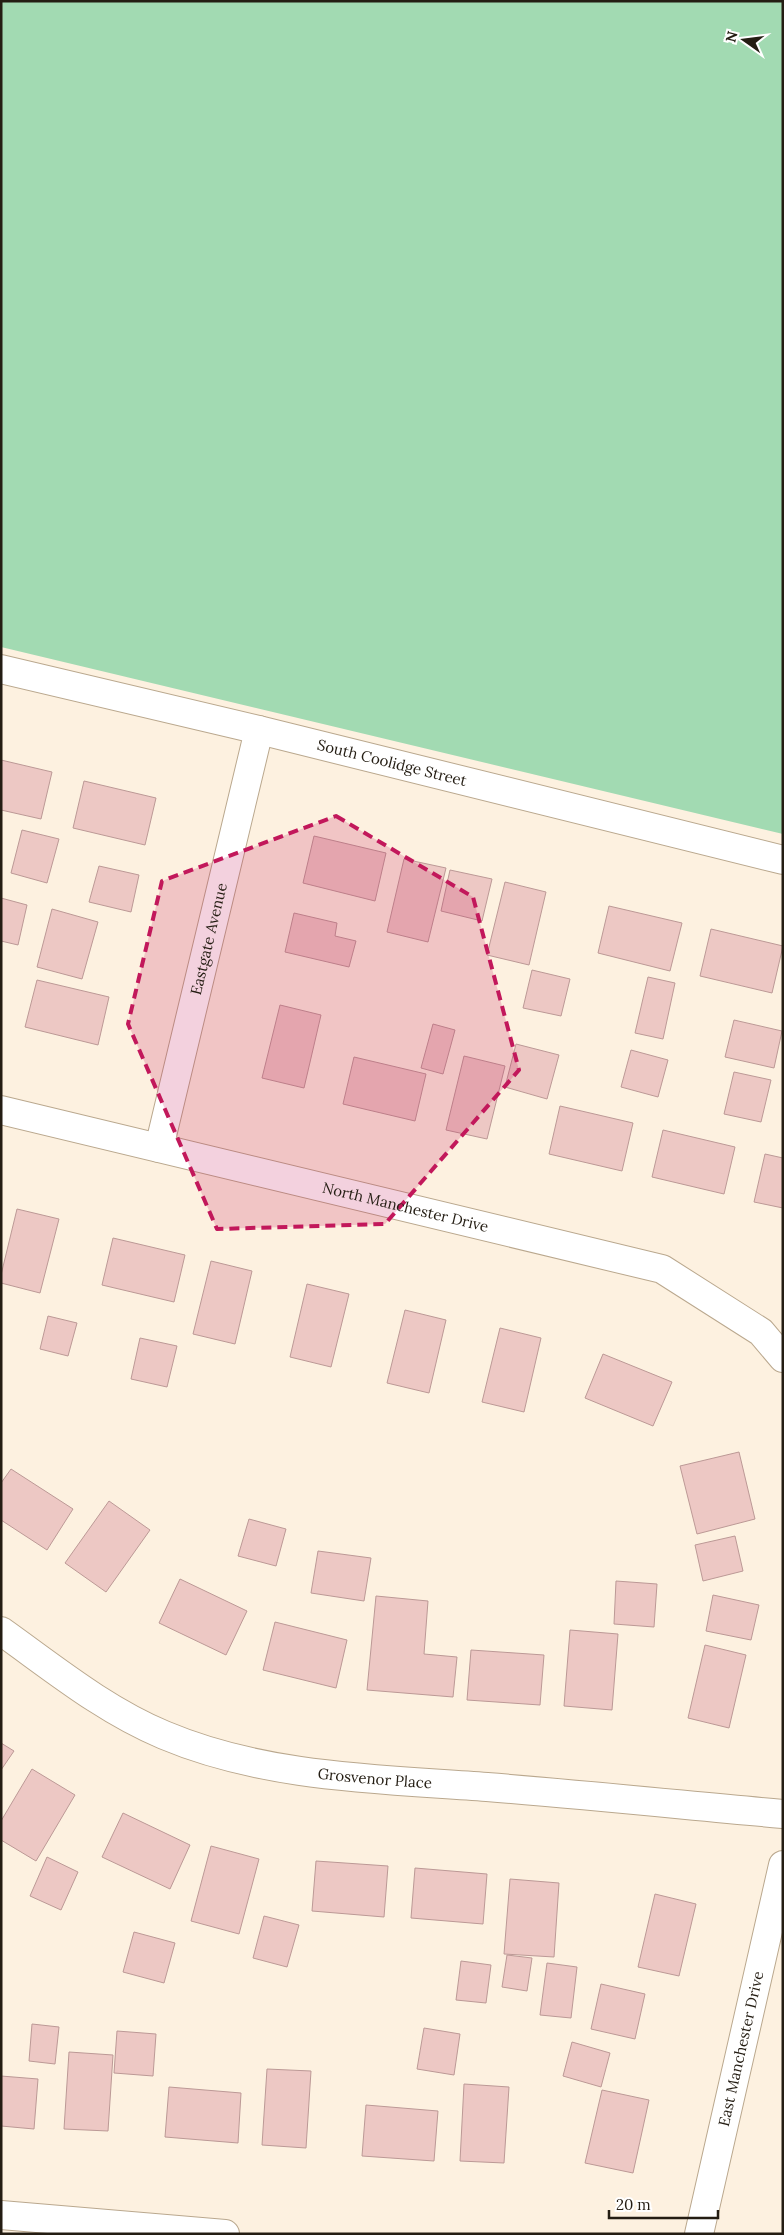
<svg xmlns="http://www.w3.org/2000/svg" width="784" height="2235" viewBox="0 0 784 2235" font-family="Lora,serif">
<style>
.green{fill:#a2dab2}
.building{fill:#edc8c4;stroke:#bc9996}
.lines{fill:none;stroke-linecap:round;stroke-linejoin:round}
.street-casing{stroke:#baa88e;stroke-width:30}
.street{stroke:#fff;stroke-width:28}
.marked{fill:#c2185b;fill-opacity:0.2;stroke:#c2185b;stroke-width:4;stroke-dasharray:10 6;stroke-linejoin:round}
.labels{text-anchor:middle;stroke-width:4;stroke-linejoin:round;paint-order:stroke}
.street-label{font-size:15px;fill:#241d13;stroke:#fff}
</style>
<rect width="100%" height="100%" fill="#fdf1e0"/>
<polygon class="green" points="1,1 783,1 783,834 1,647"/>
<g class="building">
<polygon points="1,760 52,772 41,819 1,810"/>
<polygon points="84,781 156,798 145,845 73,828"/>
<polygon points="22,830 59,839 47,883 11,873"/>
<polygon points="314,836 386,853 375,901 303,883"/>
<polygon points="404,859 446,868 428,942 387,932"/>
<polygon points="99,866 139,875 131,912 89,902"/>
<polygon points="450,870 492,879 482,921 441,911"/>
<polygon points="505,882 546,892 529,965 487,955"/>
<polygon points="1,898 27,905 18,945 1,941"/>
<polygon points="609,906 682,923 670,971 598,953"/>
<polygon points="52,909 98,922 82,979 37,967"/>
<polygon points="294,913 337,923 335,936 356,941 349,967 285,952"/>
<polygon points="711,929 783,946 772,993 700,976"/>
<polygon points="532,970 570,979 561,1016 523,1008"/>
<polygon points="648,977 675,983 663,1039 635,1033"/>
<polygon points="37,980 109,997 98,1045 25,1027"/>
<polygon points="280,1005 321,1015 304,1088 262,1078"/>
<polygon points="734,1020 782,1031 774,1068 725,1057"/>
<polygon points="433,1024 455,1030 443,1074 421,1068"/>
<polygon points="516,1044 559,1055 547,1099 505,1087"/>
<polygon points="631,1050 668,1060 658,1097 621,1087"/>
<polygon points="464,1056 505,1066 487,1139 446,1130"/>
<polygon points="354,1057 426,1074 415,1121 343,1104"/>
<polygon points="734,1072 771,1080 761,1122 724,1114"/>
<polygon points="560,1106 633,1123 622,1171 549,1154"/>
<polygon points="663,1130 735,1147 724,1194 652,1177"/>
<polygon points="765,1154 783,1158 783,1208 754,1202"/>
<polygon points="17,1209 59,1219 40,1293 1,1283 1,1275"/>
<polygon points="113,1238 185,1255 174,1302 102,1285"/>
<polygon points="211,1261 252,1271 235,1344 193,1334"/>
<polygon points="307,1284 349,1294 331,1367 290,1357"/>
<polygon points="405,1310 446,1320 429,1393 387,1383"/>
<polygon points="48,1316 77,1323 68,1356 40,1349"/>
<polygon points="500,1328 541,1338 524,1412 482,1402"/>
<polygon points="140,1338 177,1346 167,1387 131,1379"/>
<polygon points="603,1354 672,1382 653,1426 585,1398"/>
<polygon points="739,1452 755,1519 697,1534 680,1466"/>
<polygon points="11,1469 73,1509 47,1550 1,1520 1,1483"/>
<polygon points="109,1501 150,1530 106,1592 65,1563"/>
<polygon points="249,1519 286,1529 276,1566 238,1556"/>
<polygon points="735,1536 743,1571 703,1581 695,1545"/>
<polygon points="318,1551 371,1558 364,1601 311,1593"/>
<polygon points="180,1579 247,1611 226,1655 159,1623"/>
<polygon points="616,1581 657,1584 654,1627 614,1624"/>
<polygon points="713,1595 759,1605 751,1640 706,1631"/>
<polygon points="376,1596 428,1601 424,1654 457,1657 453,1697 367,1690"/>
<polygon points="275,1622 347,1640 336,1688 263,1670"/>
<polygon points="570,1630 618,1634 612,1710 564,1706"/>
<polygon points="705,1645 746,1655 729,1728 688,1718"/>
<polygon points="471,1650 544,1655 540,1705 467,1700"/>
<polygon points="1,1743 14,1751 1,1770"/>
<polygon points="32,1769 75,1795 36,1861 1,1840 1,1821"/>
<polygon points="123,1813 190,1845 170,1889 102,1857"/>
<polygon points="211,1846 259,1859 239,1934 191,1921"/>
<polygon points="47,1857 78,1872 61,1910 30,1896"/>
<polygon points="316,1861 388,1866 384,1917 312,1911"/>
<polygon points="415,1868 487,1874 483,1924 411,1918"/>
<polygon points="510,1879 559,1883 554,1957 504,1954"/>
<polygon points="655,1894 696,1904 679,1976 638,1967"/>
<polygon points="264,1916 299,1925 287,1967 253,1958"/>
<polygon points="134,1932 175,1943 164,1983 123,1972"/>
<polygon points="507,1955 532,1958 527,1991 502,1987"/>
<polygon points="461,1961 491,1965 486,2003 456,2000"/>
<polygon points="547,1963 577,1967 571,2018 540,2015"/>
<polygon points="601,1984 645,1994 635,2039 591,2029"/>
<polygon points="32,2024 59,2027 55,2064 29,2061"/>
<polygon points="424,2028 460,2034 454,2075 417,2069"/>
<polygon points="117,2031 156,2034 153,2076 114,2073"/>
<polygon points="572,2042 610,2053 601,2087 563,2076"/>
<polygon points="69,2052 113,2055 108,2131 64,2129"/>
<polygon points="267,2069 311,2071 306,2148 262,2145"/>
<polygon points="1,2076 38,2079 34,2129 1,2126"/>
<polygon points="464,2084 509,2087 504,2163 460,2161"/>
<polygon points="169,2087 241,2093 238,2143 165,2137"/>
<polygon points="602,2090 649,2100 633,2173 585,2163"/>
<polygon points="366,2105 438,2111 434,2161 362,2156"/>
</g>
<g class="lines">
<g class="street-casing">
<g id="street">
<path id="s1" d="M1,669L259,730L783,860"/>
<path id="s2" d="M1,1110L662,1269L761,1332L783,1358"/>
<path id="s3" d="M159,1148L259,730"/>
<path id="s4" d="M1,1631C53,1668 104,1710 164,1735C266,1778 379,1779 487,1787C586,1795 684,1805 783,1814"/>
<polyline points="1,2215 225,2234"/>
<path id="s5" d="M699,2234L783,1865"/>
</g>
</g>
<use href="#street" class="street"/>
</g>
<path class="marked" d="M336,816L473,897L519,1070L385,1224L217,1229L128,1024L162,881Z"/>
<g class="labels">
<g class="street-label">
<text dy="5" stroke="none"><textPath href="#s1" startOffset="402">South Coolidge Street</textPath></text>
<text dy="5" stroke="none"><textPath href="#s3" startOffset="215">Eastgate Avenue</textPath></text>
<text dy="5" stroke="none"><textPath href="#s2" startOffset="416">North Manchester Drive</textPath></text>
<text dy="5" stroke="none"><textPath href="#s4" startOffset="410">Grosvenor Place</textPath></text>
<text dy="5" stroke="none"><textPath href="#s5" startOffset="190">East Manchester Drive</textPath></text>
</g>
</g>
<rect width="784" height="2235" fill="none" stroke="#241d13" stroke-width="5"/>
<g transform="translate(744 40) rotate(284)" stroke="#ffffff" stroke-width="4" paint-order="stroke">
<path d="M0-4L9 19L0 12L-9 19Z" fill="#241d13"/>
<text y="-8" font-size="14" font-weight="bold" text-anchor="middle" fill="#241d13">N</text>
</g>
<path d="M609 2210v8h109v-8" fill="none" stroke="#241d13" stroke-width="2.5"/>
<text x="616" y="2210" font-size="15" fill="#241d13" stroke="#ffffff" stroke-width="4" paint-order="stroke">20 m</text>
</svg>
